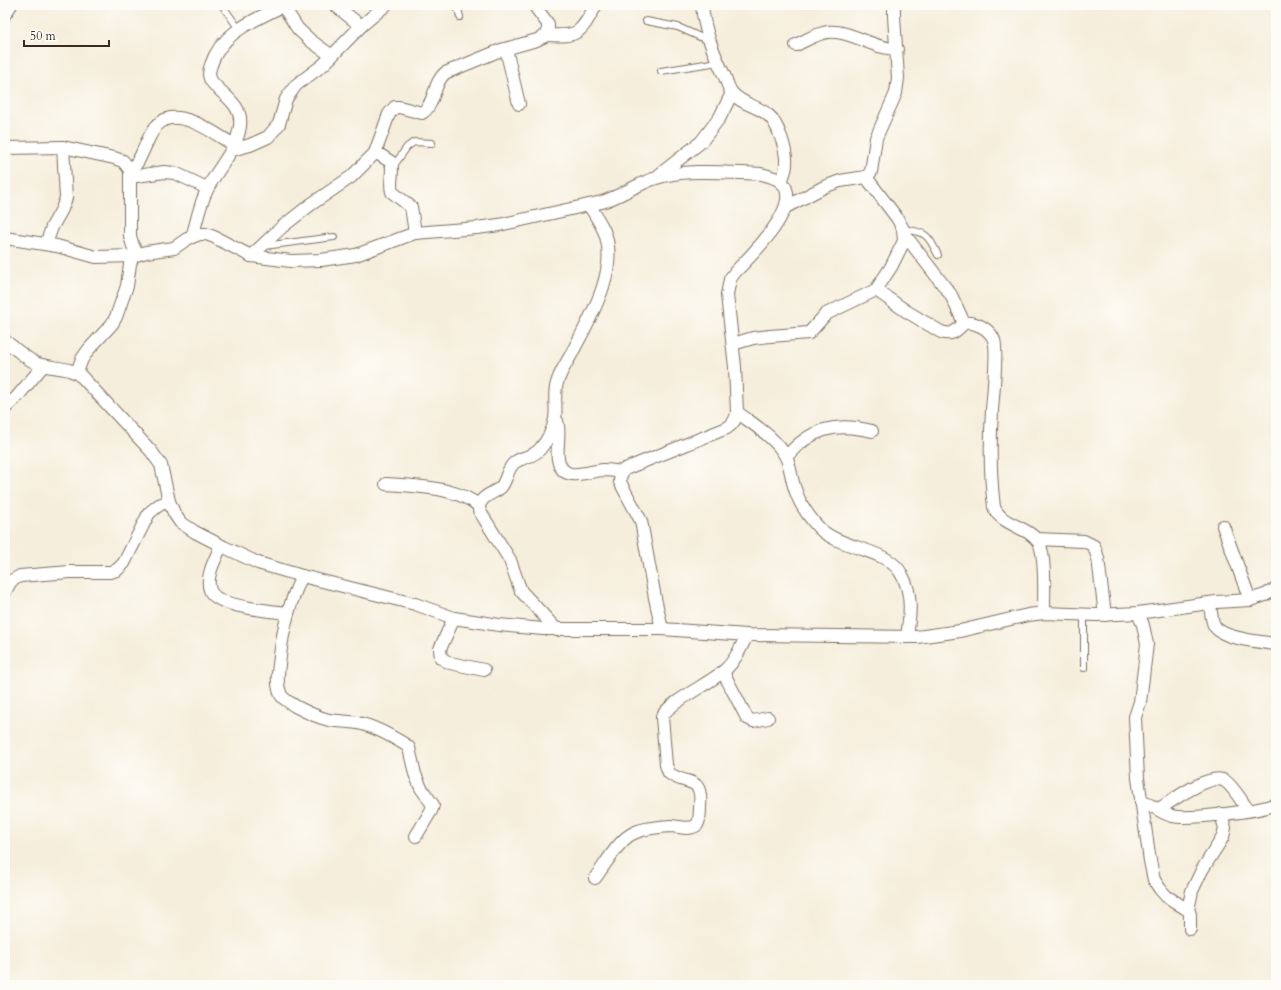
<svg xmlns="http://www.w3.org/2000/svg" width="1281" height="990" viewBox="0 0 1281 990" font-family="Cardo,serif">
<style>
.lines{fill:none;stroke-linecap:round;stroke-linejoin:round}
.service-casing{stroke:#7c6f60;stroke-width:8}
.minor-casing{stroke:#7c6f60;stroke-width:14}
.service{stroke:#fff;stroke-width:6}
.minor{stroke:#fff;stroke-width:12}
</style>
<rect width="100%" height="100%" fill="#fdfcf7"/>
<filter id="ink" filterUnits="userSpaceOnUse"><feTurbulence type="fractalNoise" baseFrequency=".025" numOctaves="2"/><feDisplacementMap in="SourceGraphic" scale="8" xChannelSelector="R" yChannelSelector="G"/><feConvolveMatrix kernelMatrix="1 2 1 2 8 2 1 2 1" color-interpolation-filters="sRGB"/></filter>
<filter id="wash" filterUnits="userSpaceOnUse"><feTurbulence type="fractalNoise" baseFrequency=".012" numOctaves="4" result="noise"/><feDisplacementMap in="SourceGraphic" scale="16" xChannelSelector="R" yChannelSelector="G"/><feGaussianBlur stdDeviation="0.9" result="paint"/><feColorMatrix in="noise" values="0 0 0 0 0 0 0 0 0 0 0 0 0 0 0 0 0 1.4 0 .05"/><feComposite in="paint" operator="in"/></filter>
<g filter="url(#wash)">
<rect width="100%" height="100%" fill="#f6eedc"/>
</g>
<g filter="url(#ink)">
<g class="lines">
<g class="service-casing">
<g id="service">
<polyline points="222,5 239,29"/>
<polyline points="457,5 460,17"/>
<polyline points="646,21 678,27 709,41"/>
<polyline points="661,71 718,62"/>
<polyline points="393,167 407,147 414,142 432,143"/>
<path d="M903,229C927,232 928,235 938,255"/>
<polyline points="264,246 334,237"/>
<polyline points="1084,615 1084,668"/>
</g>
</g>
<g class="minor-casing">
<g id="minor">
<polyline points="335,5 361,26"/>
<path d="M702,5C704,31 714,54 725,77C727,83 729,90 733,94C742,104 757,106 767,114C778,122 787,151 786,164C786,171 783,176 781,182"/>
<polyline points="283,6 298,29 311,41 332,56"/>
<polyline points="5,14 11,5"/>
<path d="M547,35C580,37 580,33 596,5"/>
<path d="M796,45C805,41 817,33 828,32C852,30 872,49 897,49"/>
<polyline points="506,49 519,104"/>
<polyline points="5,148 63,147 114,158 123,161 130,170 130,236 133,246 138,254"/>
<polyline points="232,150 250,145 268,137 279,124 286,99 296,85 323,65 361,26 386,5"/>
<path d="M130,170C139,164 142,152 147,142C150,135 154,126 161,122C180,107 217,135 234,145"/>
<polyline points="659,175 701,142 720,117 732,93"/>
<polyline points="130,177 164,172 175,173 207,188"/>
<polyline points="786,207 824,187 840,181 866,177 871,172 876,138 896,93 898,78 894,16 894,5"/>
<path d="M415,233L411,207L392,192C389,182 394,171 391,162L377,153L376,150L389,114L395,107H399L422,113C435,105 433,83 445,73L501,50L537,40L547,35L548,31V24L534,5"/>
<polyline points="905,235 951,295 964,323"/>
<path d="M192,237C197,221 200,202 208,188C218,167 237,150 240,126C243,104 223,96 212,82C208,77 209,70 211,65C222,31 256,20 284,5"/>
<polyline points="5,238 57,246 96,257 133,256"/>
<polyline points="46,244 52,227 62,209 66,198 63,147"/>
<polyline points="251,256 282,227 310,205 351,177 376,152"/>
<path d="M876,290L906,311L941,332C953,336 956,331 964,323C975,321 990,329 994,340C998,351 993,395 992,410C990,442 990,475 994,507C1001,526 1029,526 1039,543C1046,556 1044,597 1044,613"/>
<path d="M5,341C15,348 26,359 38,364C53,369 70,366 82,377L151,451L161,465L169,501L174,513L180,522L195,532L224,547L258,563L302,576L415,604L454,618L499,625L543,629H662L747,635L917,637L960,631L1028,615L1044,613L1096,615L1138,613L1216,602L1250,600L1265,595L1276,589"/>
<polyline points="733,344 753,338 770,336 809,333 826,314 876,290 891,267 904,241 903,229 897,218 866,177"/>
<path d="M77,372L82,359L89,349L112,324L116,317L127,286L130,264L133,256L146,252L174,248L187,239L200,234H206L214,237L251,256L291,261L321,260L356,255L415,233L477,228L499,225L602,202C621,196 637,184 656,178C686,168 729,173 761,174C770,176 783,179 786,189C795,213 750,257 735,272L730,279L727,295L735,367L737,412C736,420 733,424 727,428L625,469C621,473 620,476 620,482L641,521L655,598L662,629"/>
<polyline points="5,408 16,398 43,366"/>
<path d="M737,412C754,425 776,438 786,457C791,467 791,479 795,489C799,503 809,517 819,528C841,550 889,548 902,575C913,594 910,616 907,637"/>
<path d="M557,421C561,433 556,447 558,459C562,484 588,471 603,470C610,470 616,471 622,472"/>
<path d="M786,457C811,428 836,422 872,431"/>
<path d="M386,484C414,486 457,487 479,506"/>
<polyline points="1223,526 1250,600"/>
<polyline points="1036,539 1084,541 1094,546 1098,558 1105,615"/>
<path d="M221,546C216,558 205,576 210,590C215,607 272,611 288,613"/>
<path d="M302,576C290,601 283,628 280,656C279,668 275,683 281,695C284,700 291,703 295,706C306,712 317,717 329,720C340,722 352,721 362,724C378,728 393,737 406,745L409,748L415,774L421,788L433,805L431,811L416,836"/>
<polyline points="5,592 11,581 20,576 70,572 110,572 117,570 124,563 149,513 159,505 169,501"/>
<path d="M1210,603C1211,610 1211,619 1214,625C1221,639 1261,642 1276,644"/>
<polyline points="1138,613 1143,625 1147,644 1140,702 1135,717 1138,778 1150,861 1154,880 1160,889 1166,896 1188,910 1190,914 1190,929"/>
<polyline points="454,618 440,649 441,658 450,663 484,670"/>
<path d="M557,630L521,591L518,583L510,560L479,510C478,496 494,494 501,487C507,480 507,469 514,463C522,456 533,458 540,449C547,441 553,430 555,419C557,407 553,395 557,383C560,372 568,361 573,351C590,318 620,269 604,231C600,222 594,213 589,205"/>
<polyline points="723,672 747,718 753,721 768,718"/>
<path d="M1141,802C1153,804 1160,813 1172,816C1188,820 1260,811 1276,804"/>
<path d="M1159,809C1172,801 1210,772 1225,781C1233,786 1242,802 1248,810"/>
<path d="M595,878C605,865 617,843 630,835C641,828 658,827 670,826C679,826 689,831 697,825C700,820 700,813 700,807C703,774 687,787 669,773L666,765L662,717C667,703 713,682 726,669C736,660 741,647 747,635"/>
<polyline points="1188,910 1192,891 1202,870 1223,837 1225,828 1221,814"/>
</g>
</g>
<use href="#service" class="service"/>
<use href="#minor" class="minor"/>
</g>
</g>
<rect width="1281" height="990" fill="none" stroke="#fdfcf7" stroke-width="20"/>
<path d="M24 40v6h85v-6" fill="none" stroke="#3b2a1e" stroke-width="2"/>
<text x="30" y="40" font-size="12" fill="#3b2a1e" stroke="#fdfcf7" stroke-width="3" paint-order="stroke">50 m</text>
</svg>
